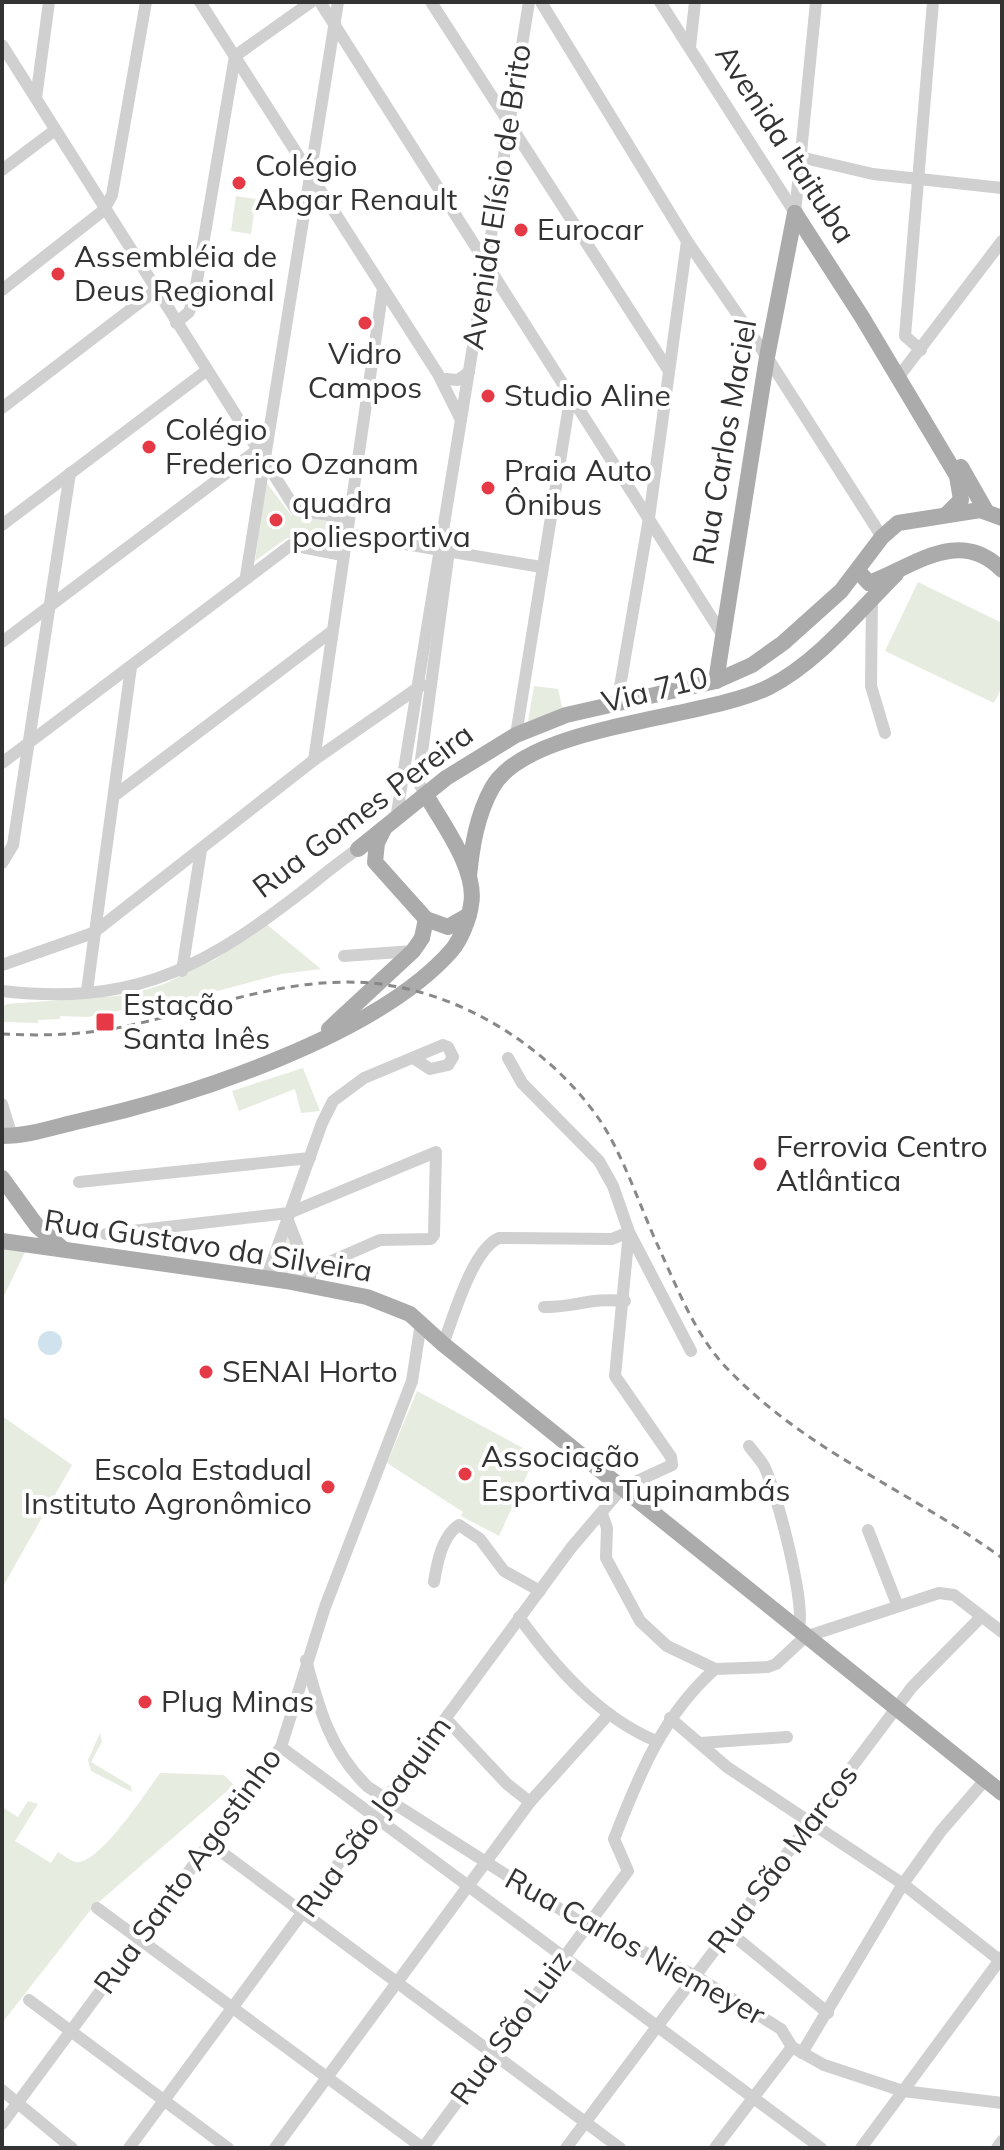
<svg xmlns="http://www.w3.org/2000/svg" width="1004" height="2150" viewBox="0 0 1004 2150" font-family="Mulish,sans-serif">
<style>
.green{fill:#e6ecdf}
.water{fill:#cfe2ee}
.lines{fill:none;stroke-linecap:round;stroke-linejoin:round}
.minor{stroke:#d0d0d0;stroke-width:12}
.major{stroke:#ababab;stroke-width:16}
.rail{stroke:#888;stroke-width:3;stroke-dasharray:8 6;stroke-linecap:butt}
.poi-dot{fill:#e63946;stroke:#fff;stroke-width:3}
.labels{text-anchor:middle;stroke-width:8;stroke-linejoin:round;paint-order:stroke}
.street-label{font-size:30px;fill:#333;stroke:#fff}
.poi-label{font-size:30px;fill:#333;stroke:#fff;text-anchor:start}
</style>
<rect width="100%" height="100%" fill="#fff"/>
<g class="green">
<polygon points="236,196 256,199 251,234 231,231"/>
<polygon points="266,482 291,515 339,523 336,545 287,538 255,561"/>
<polygon points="918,582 1002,623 1002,687 994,703 885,651"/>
<polygon points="534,686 558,689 563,711 528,721"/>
<polygon points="265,923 321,969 281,974 168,1004 167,1001 88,1017 60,1016 60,1019 38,1020 38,1023 2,1022 2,1007 7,1004 129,995 164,984 216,959"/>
<polygon points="303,1068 320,1111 301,1113 295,1089 239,1111 232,1091"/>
<polygon points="287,1226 300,1268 283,1276 273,1275"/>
<polygon points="2,1247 26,1250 2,1300"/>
<polygon points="417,1391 536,1455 499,1536 461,1516 463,1512 387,1463"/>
<polygon points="2,1416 72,1465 2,1588"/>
<polygon points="100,1733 102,1742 91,1762 131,1786 132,1792 91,1771 88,1760"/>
<path d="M160,1773L224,1775L234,1785L92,1908L2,2023V1807L18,1817L28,1801L38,1804L15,1841L51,1863L58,1852C63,1855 70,1860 75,1862C98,1867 147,1791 160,1773Z"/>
</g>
<circle class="water" cx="50" cy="1343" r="12"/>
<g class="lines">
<g class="minor">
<polyline points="200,2 438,374 461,420"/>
<polyline points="320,2 722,634"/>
<polyline points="431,2 669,371"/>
<polyline points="541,2 687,241 767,357 882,537"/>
<polyline points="660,2 795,213"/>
<polyline points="2,45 296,510 348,518"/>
<polyline points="690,47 695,2"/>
<polyline points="36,98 49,2"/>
<polyline points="800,157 873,174 1002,188"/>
<polyline points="2,170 55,130"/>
<polyline points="795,213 816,2"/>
<polyline points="2,290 104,210 112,195 146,2"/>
<polyline points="176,323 189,312 194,298 235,56 311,2"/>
<polyline points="921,350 905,336 933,2"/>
<polyline points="446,379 458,380 469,372"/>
<polyline points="897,379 1002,241"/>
<polyline points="2,408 156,290"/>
<polyline points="2,525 206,371"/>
<polyline points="346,534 541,567"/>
<polyline points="246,576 338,2"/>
<polyline points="872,597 871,686 885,733"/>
<polyline points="2,642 257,450"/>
<polyline points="617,704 649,518 687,241"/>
<polyline points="516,735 570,399"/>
<polyline points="314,760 383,288"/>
<polyline points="2,763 291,545 342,555"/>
<polyline points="426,795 418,782 448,558"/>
<polyline points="114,796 331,632"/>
<polyline points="396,819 529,2"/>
<polyline points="2,863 13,845 70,473"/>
<polyline points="344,956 413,951"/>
<polyline points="2,965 93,933 314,760 422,685"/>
<polyline points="182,971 201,850"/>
<path d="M2,991C125,1005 194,974 290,901C313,884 334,865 358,849"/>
<polyline points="87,991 131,667"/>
<polyline points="508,1058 522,1083 599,1161 613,1186 629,1232 691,1351"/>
<polyline points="2,1104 12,1136"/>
<polyline points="79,1182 310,1158"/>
<polyline points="287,1218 310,1277"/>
<polyline points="106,1234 289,1213 436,1152 434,1235 431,1239 380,1240 286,1281"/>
<polyline points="266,1279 322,1123 333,1101 364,1078 443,1045 448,1047 453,1057 448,1065 430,1069 415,1059"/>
<path d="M544,1307C573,1308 591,1297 625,1301"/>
<path d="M749,1446C754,1453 760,1459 764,1466C776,1489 808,1610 798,1630"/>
<polyline points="602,1514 607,1528 606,1558 640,1621 667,1646 715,1669"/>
<polyline points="868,1530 897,1604"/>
<path d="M434,1582C437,1563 442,1536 459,1525L480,1539L504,1571L540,1591"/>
<path d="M519,1617C555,1667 599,1717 656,1741"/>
<path d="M306,1660C319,1709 331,1752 368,1787L585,1925L694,1975L781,2029L792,2047L824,2065L903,2091L1002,2103"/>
<polyline points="670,1718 727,1767 903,1884 1002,1962"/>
<polyline points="446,1719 507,1784 530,1802"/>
<polyline points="700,1743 787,1737"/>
<polyline points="281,1747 821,2148"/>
<polyline points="208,1842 620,2148"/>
<polyline points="97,1908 423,2148"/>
<polyline points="728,1931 828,2013"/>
<polyline points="29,2000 228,2148"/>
<polyline points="802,2053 903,1884 941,1831 985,1780"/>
<polyline points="2,2090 72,2148"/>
<polyline points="2,2124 281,1747 325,1607 412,1381 421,1323"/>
<path d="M129,2148L571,1548L622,1488L672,1465L671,1457L615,1376L629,1232L612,1239L499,1238C472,1250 454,1316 443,1344"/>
<polyline points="275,2148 530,1802 609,1714"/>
<path d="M423,2148L628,1871L614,1839C639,1775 663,1715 715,1669L768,1667L776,1664L805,1637L939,1593L954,1595L1002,1632"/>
<polyline points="566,2148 912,1687 981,1617"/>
<polyline points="715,2148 792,2047"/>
<polyline points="861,2148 1002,1957"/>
<polyline points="997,2148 1002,2141"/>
</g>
<g class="major">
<polyline points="795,213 862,317 957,476 961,500 946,515"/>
<polyline points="961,467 986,511"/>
<path d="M858,571L869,583C913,567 959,526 1002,570"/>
<polyline points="716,681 767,357 795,213"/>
<polyline points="384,829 377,843 375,862 426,919 448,927 469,915"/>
<polyline points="358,849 446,778 516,735 566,715 716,681 752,665 783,643 841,591 882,537 898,523 980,510 1002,518"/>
<path d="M469,876C472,846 477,815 492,788C527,724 704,720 769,687C817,663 858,612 896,574"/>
<polyline points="329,1029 413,951 422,938 426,919"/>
<path d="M2,1136C28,1136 54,1127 80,1121C189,1097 377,1036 452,950C461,939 469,919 471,905C478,870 442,823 426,795"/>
<polyline points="2,1178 37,1226 63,1249"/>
<polyline points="2,1241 286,1281 367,1297 410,1314 443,1344 1002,1793"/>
</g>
<path class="rail" d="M2,1034C42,1036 82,1035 122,1027C206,1010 284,976 371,983C460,991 549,1047 599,1119C622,1152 641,1209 658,1246C676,1285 693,1330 722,1363C802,1450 908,1489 1002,1558"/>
</g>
<g class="poi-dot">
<circle cx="239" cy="183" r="8"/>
<circle cx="521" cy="230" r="8"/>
<circle cx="58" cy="274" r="8"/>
<circle cx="365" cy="323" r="8"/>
<circle cx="488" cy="396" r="8"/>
<circle cx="149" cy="447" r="8"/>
<circle cx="488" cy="488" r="8"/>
<circle cx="276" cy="520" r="8"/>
<rect x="95" y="1012" width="20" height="20" rx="4"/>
<circle cx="760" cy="1164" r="8"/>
<circle cx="206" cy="1372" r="8"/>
<circle cx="465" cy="1474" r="8"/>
<circle cx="328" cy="1487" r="8"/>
<circle cx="145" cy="1702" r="8"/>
</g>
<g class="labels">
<g class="street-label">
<text transform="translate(785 144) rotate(57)" y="10">Avenida Itaituba</text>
<text transform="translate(497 197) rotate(-81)" y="10">Avenida Elísio de Brito</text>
<text transform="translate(725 442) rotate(-80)" y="10">Rua Carlos Maciel</text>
<text transform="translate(655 690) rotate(-14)" y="10">Via 710</text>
<text transform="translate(363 811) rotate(-37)" y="10">Rua Gomes Pereira</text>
<text transform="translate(208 1246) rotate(9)" y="10">Rua Gustavo da Silveira</text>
<text transform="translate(374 1817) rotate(-54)" y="10">Rua São Joaquim</text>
<text transform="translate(783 1859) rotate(-53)" y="10">Rua São Marcos</text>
<text transform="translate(188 1871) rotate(-54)" y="10">Rua Santo Agostinho</text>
<text transform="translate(635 1947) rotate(29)" y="10">Rua Carlos Niemeyer</text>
<text transform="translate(511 2028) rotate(-54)" y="10">Rua São Luiz</text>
</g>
<g class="poi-label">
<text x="255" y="176">Colégio<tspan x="255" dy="34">Abgar Renault</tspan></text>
<text x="537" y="240">Eurocar</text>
<text x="74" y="267">Assembléia de<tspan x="74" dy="34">Deus Regional</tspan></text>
<text x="365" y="364" text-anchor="middle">Vidro<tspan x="365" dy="34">Campos</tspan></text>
<text x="504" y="406">Studio Aline</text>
<text x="165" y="440">Colégio<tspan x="165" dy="34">Frederico Ozanam</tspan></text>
<text x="504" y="481">Praia Auto<tspan x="504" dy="34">Ônibus</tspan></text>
<text x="292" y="513">quadra<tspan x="292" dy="34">poliesportiva</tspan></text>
<text x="123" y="1015">Estação<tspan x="123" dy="34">Santa Inês</tspan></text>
<text x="776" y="1157">Ferrovia Centro<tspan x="776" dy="34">Atlântica</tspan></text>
<text x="222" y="1382">SENAI Horto</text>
<text x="481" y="1467">Associação<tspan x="481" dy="34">Esportiva Tupinambás</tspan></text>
<text x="312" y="1480" text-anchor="end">Escola Estadual<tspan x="312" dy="34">Instituto Agronômico</tspan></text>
<text x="161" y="1712">Plug Minas</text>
</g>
</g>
<rect width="1004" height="2150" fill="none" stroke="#333333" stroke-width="8"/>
</svg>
